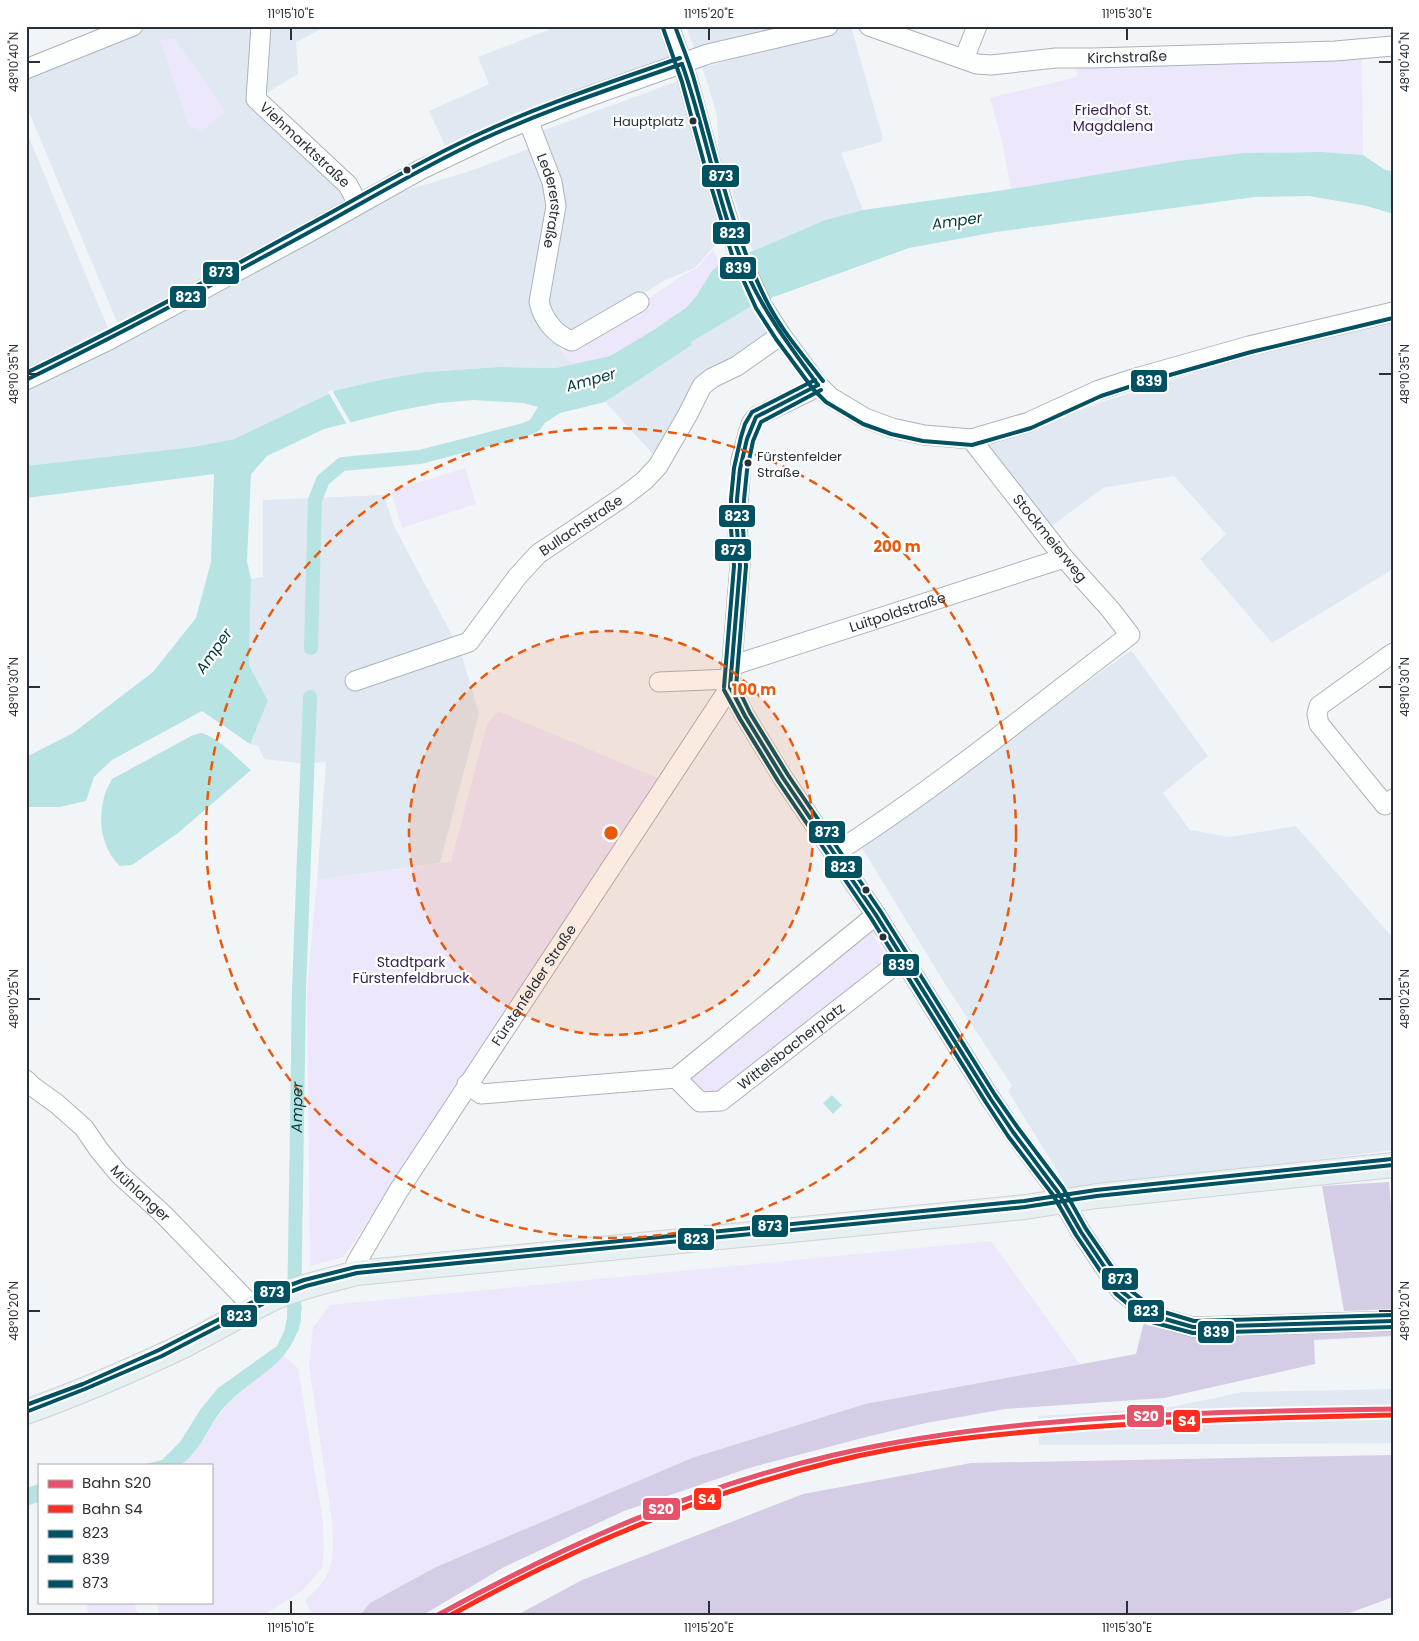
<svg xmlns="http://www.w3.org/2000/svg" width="1419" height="1641" viewBox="0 0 1419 1641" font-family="Poppins,sans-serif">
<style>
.built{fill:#e0e9f2}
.green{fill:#ede7fb}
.forest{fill:#d5cde5}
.water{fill:#b7e3e2}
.pier{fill:#f2f5f8}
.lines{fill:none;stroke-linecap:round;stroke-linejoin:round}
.canal{stroke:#b7e3e2;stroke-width:14}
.minor-casing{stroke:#aeb3b7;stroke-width:21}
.major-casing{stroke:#d0d2d5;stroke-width:26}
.minor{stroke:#fdfefe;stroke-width:19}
.major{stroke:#e6eff1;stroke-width:24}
.bus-1-casing{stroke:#fff;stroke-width:8}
.bus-2-casing{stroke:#fff;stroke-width:8}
.bus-3-casing{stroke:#fff;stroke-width:8}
.bus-1{stroke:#005262;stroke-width:4}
.bus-2{stroke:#005262;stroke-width:4}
.bus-3{stroke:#005262;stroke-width:4}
.rail-1-casing{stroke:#fff;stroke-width:9}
.rail-2-casing{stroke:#fff;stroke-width:9}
.rail-1{stroke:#e7526b;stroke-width:5}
.rail-2{stroke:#ff2d1d;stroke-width:5}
.ticks{fill:none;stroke:#2a3037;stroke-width:2}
.ring{fill:none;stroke:#e8590c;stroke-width:2.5;stroke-dasharray:9 6}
.bus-dot{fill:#2a3037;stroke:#fff;stroke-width:2}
.labels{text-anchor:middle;stroke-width:4.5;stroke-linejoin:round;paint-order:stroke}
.bus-label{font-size:13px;fill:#2a3037;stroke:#fff;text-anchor:end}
.street-label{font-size:14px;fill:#2a3037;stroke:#fff}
.park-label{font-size:14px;fill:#361d51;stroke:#fff}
.water-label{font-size:15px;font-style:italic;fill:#003a39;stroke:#fff}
.centre{fill:#e8590c;stroke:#fff;stroke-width:2.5}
.ring-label{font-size:15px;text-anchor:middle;font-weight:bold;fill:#e8590c;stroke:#fff;stroke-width:4.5;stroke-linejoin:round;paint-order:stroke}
.line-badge{stroke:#fff;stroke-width:2}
.badge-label{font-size:14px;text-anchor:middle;font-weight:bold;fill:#fff}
.neatline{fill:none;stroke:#2a3037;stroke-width:2}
.ticks-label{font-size:12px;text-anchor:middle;fill:#2a3037}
</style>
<rect width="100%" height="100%" fill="#f2f5f8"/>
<g class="built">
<polygon points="150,26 327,26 296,42 298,74 257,99 362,198 119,327 26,105 26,71"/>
<polygon points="558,26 660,26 674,62 446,148 429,111 489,84 478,57"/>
<polygon points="686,26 795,26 695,51"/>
<polygon points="846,26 851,26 883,139 881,142 841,153 863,210 825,220 753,251 720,158 718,145 717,115 702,66 709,66"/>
<polygon points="678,81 724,235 695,268 665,280 572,338 543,302 555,242 539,132"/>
<polygon points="26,130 109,331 26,371"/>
<polygon points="534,147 550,206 534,312 572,365 556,368 499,367 425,372 385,379 337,390 234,439 193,447 26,466 26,388 394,194 467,172"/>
<polygon points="750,307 771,337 703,385 663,465 605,402 692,345 691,342"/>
<polygon points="1393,321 1393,569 1272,643 1200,559 1226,534 1174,476 1103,488 1049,528 981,444 1012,436 1108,400 1265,351"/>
<polygon points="384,495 393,524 454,639 463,659 479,714 440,863 317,880 326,762 306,764 264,759 258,746 250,744 268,701 249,665 251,579 263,577 263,500"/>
<polygon points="1131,650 1208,756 1163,793 1190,830 1229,837 1296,826 1393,938 1393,1150 1069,1190 1008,1091 1012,1086 945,984 862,848"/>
<polygon points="1393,1389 1393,1443 1039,1445 1038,1416 1166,1408 1243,1392"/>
</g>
<g class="green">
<polygon points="175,39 226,112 201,131 188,125 160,40"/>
<polygon points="1362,58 1363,155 1322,152 1243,153 1183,161 1011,189 1001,137 990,98 1077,77 1076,65"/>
<polygon points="713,250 720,264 712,271 697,295 687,307 652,331 610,356 572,365 562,351 636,307 683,275 696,269"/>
<polygon points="465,468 476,504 402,528 391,491"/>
<polygon points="498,711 660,779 344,1257 310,1266 307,989 317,880 451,862 487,724"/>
<polygon points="869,930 891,961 719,1095 703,1095 688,1079"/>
<path d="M991,1241L1080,1364L865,1404L692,1458L436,1567L370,1603L360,1615H313L305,1601C335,1573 334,1560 332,1521L309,1366L313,1327L330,1305Z"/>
<polygon points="284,1356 298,1368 323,1522 324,1548 322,1568 303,1590 264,1615 160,1615 156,1602 211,1602 211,1465 180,1465 192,1453 228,1403"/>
<polygon points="85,1602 134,1602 138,1615 89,1615"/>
</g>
<g class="forest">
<polygon points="1389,1182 1393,1229 1393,1309 1344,1311 1322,1186"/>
<polygon points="1144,1322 1193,1334 1270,1335 1393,1330 1393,1336 1314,1340 1315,1364 1164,1398 1005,1409 926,1423 870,1436 749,1468 624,1511 504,1567 423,1615 360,1615 370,1603 436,1567 692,1458 865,1404 1136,1354"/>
<polygon points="1393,1455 1393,1597 1344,1615 517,1615 582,1580 803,1494 971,1463"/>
</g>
<g class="water">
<polygon points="1322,152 1363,155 1385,170 1393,171 1393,214 1367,206 1309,196 1255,197 996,232 909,248 771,298 750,307 691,342 692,345 605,402 560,413 546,422 535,425 533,417 537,411 538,407 523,403 473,400 439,403 396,411 324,429 267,456 251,474 247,561 251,579 249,665 268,701 250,744 202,711 112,760 94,777 86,801 60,807 26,807 26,757 73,733 153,672 196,618 211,562 214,474 26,498 26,466 193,447 234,439 337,390 385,379 425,372 499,367 556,368 610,356 652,331 687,307 697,295 712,271 720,264 753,251 825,220 863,210 1011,189 1179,161 1243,153"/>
<path d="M201,733C218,737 238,759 251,770L178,833L132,865L120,866C97,845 96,805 112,779L193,735Z"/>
<polygon points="832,1095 842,1105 833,1114 823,1103"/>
<path d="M302,1306C299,1326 298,1338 284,1355C270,1372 245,1386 229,1402C210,1420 202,1451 180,1465H141L162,1460L180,1442L200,1410L218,1388L277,1346L286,1327L289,1312Z"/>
<polygon points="39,1484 39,1502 26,1506 26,1488"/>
</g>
<polygon class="pier" points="332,390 352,425 348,426 328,392"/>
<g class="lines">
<g class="canal">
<polyline points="311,648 315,500 323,480 342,464 420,457 524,430 535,425 545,409"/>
<path id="s1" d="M292,1328L294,1319L299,990L310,697"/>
</g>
<g class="minor-casing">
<g id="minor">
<path id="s2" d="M261,26L256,99L348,185L358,204"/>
<polyline points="669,26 688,80 710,161 738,253 762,305 781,335 818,385 830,397 865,418 892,428 924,435 971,439 1029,422 1099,390 1136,378 1249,346 1393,312"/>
<path id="s3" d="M869,26L977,64L991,65L1056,58H1094L1335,51L1393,46"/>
<polyline points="964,59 977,26"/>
<polyline points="26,69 133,26"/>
<path id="s4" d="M528,120L552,182L556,206L539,302C543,319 555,335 572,341L639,302"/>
<polyline points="26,380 109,340 306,234 420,170 502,131 579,100 708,54 828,26"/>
<polyline points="1393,653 1319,706 1317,714 1319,724 1385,805 1393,799"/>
<path id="s5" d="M731,666L1064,558"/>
<path id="s6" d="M355,681L469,642L517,577L538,554L623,497L644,481L658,466L688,414L702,386L712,378L737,366L781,335"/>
<polyline points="659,682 730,679"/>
<polyline points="730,687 745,716 783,778 876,915 990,1098 1013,1132 1058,1192 1081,1232 1120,1290 1151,1315 1193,1327 1393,1321"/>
<path d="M835,853C938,787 1033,709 1130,635L1110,609L1064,558L971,439"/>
<path id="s7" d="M676,1078L700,1102L721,1101L904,958"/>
<path id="s8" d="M26,1080L32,1086L57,1104L84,1128L99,1150L119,1174L164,1215L254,1308"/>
<polyline points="467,1084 481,1094 676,1078 876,915"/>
<path id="s9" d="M357,1273L356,1263L399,1190L730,687L740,565L737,523L741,460L748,434L751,424L756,417L809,391L818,385"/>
</g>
</g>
<g class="major-casing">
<path id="major" d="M26,1412C79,1393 130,1371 181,1347C213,1331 244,1312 276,1297C302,1286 330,1280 357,1273L1025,1207L1097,1196L1393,1165"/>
</g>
<use href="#minor" class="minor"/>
<use href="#major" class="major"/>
<g class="bus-1-casing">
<g id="bus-1">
<path d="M682,64C706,131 717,203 745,269C763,311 791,348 818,385"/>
<path d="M26,380C120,334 212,285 304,235C356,207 407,176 460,150C531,115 607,90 682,64"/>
<polyline points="730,687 745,716 783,778 876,915 990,1098 1013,1132 1058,1192 1081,1232 1120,1290 1151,1315 1193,1327 1393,1321"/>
<polyline points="730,687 740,566 737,529 737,499 740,469 747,439 756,417 818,385"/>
<polyline points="26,1412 85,1389 162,1356 276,1297 306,1286 357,1273 1025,1207 1097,1196 1393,1165"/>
</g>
</g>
<g class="bus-2-casing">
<g id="bus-2">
<polyline points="663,28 682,82 704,163 732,255 756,308 776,339 813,389 826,402 863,424 891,434 923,441 972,445 1031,428 1101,396 1138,384 1251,352 1393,318"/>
<polyline points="736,687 746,566 743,529 744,500 747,470 753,441 761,422 821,390"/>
<polyline points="724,690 740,719 778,781 871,918 985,1101 1008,1136 1053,1195 1076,1235 1116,1294 1148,1321 1193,1333 1393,1327"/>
</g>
</g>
<g class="bus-3-casing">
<g id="bus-3">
<path d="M675,26C681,43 688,59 693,76C715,152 731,230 766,300C781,330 803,355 823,381"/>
<path d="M26,373C120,328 210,279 301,229C354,201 404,170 458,144C529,109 605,84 680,58"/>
<polyline points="736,684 750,713 788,775 881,912 995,1095 1018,1128 1063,1188 1086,1229 1125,1286 1154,1309 1194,1321 1393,1315"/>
<polyline points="724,687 734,566 731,529 731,499 734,468 741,437 745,424 752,412 815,380"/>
<polyline points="26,1405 83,1384 159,1350 274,1291 304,1280 356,1267 1024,1201 1096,1190 1392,1159"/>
</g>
</g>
<use href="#bus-1" class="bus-1"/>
<use href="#bus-2" class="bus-2"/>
<use href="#bus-3" class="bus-3"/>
<g class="rail-1-casing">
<path id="rail-1" d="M438,1615C563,1546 694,1487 834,1455C1014,1414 1209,1412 1393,1409"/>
</g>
<g class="rail-2-casing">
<path id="rail-2" d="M451,1615C572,1548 698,1495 832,1462C911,1442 994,1434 1075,1428C1180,1420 1287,1417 1393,1415"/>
</g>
<use href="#rail-1" class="rail-1"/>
<use href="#rail-2" class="rail-2"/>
</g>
<path class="ticks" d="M291,28V40M709,28V40M1127,28V40M28,62H40M1379,62H1392M28,374H40M1379,374H1392M28,687H40M1379,687H1392M28,999H40M1379,999H1392M28,1311H40M1379,1311H1392M291,1601V1614M709,1601V1614M1127,1601V1614"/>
<circle cx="611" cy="833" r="202" fill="#e8590c" fill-opacity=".12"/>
<g class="ring">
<circle cx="611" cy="833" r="202"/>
<circle cx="611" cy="833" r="405"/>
</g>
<g class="bus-dot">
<circle cx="693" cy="121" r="4.5"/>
<circle cx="407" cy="170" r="4.5"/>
<circle cx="748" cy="463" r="4.5"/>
<circle cx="866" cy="890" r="4.5"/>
<circle cx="883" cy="937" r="4.5"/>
</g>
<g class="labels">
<g class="bus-label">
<text x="684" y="126">Hauptplatz</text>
<text x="757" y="461" text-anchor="start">Fürstenfelder<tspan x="757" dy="16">Straße</tspan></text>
</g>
<g class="street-label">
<text dy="5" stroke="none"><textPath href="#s3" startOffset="265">Kirchstraße</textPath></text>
<text dy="5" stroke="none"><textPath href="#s2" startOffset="140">Viehmarktstraße</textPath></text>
<text dy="5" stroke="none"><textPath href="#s4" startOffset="85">Ledererstraße</textPath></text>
<text dy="5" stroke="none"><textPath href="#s6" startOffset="284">Bullachstraße</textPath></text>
<text transform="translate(1050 538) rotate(51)" y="5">Stockmeierweg</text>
<text dy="5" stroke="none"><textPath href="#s5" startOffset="175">Luitpoldstraße</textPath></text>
<text dy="5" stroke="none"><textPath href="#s9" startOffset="340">Fürstenfelder Straße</textPath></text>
<text dy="5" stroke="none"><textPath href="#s7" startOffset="144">Wittelsbacherplatz</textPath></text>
<text dy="5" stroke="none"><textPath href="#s8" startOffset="162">Mühlanger</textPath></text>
</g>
<g class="park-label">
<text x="1113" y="115">Friedhof St.<tspan x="1113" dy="16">Magdalena</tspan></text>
<text x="411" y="967">Stadtpark<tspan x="411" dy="16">Fürstenfeldbruck</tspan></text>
</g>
<g class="water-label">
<text transform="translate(957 221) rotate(-8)" y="5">Amper</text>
<text transform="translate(591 380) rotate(-16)" y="5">Amper</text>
<text transform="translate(214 651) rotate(-55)" y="5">Amper</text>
<text dy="5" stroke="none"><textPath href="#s1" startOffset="221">Amper</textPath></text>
</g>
</g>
<circle cx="611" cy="833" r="8" class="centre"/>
<g class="ring-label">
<text x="897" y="552">200 m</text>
<text x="754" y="695">100 m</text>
</g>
<g class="line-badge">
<rect x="701" y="164" width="39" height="24" rx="5" fill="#005262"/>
<rect x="712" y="221" width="39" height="24" rx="5" fill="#005262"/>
<rect x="719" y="256" width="38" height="24" rx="5" fill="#005262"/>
<rect x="202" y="261" width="38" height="24" rx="5" fill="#005262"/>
<rect x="169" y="285" width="38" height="24" rx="5" fill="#005262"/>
<rect x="1130" y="369" width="38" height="24" rx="5" fill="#005262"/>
<rect x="718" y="504" width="38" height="24" rx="5" fill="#005262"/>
<rect x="714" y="538" width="38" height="24" rx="5" fill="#005262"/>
<rect x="808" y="820" width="38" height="24" rx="5" fill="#005262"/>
<rect x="824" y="855" width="39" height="24" rx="5" fill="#005262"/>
<rect x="882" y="953" width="38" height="24" rx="5" fill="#005262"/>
<rect x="751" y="1214" width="38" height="24" rx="5" fill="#005262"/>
<rect x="677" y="1227" width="38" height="24" rx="5" fill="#005262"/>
<rect x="1101" y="1267" width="38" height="24" rx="5" fill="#005262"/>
<rect x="253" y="1280" width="38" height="24" rx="5" fill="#005262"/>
<rect x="1127" y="1299" width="38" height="24" rx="5" fill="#005262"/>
<rect x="220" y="1304" width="38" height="24" rx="5" fill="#005262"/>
<rect x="1197" y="1320" width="38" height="24" rx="5" fill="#005262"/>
<rect x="1126" y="1404" width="39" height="24" rx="5" fill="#e7526b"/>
<rect x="1172" y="1409" width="29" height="24" rx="5" fill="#ff2d1d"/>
<rect x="693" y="1487" width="29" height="24" rx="5" fill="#ff2d1d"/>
<rect x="642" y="1497" width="39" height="24" rx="5" fill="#e7526b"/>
</g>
<g class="badge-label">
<text x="721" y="181">873</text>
<text x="732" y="238">823</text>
<text x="738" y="273">839</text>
<text x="221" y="277">873</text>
<text x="188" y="302">823</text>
<text x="1149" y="386">839</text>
<text x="737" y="521">823</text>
<text x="733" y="555">873</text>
<text x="827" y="837">873</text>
<text x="843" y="872">823</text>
<text x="901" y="970">839</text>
<text x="770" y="1231">873</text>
<text x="696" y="1244">823</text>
<text x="1120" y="1284">873</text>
<text x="272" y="1297">873</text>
<text x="1146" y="1316">823</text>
<text x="239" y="1321">823</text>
<text x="1216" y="1337">839</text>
<text x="1146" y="1421">S20</text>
<text x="1187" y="1426">S4</text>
<text x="707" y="1504">S4</text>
<text x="661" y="1514">S20</text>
</g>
<rect width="1419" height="1641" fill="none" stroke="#ffffff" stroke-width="55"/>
<rect x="38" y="1464" width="175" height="140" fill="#ffffff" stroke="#aaacaf"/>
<rect x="48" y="1480" width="25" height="8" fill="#e7526b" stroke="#aaacaf"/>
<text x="82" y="1488" font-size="15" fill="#2a3037">Bahn S20</text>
<rect x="48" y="1505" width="25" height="8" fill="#ff2d1d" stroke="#aaacaf"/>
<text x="82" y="1514" font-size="15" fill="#2a3037">Bahn S4</text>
<rect x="48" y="1530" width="25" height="8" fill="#005262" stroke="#aaacaf"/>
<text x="82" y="1538" font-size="15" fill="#2a3037">823</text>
<rect x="48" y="1555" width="25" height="8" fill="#005262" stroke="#aaacaf"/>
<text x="82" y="1564" font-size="15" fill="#2a3037">839</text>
<rect x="48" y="1580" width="25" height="8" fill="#005262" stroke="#aaacaf"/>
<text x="82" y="1588" font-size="15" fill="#2a3037">873</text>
<rect x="28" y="28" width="1364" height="1586" class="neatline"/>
<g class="ticks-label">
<text x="291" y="18">11°15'10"E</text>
<text x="709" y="18">11°15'20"E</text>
<text x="1127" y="18">11°15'30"E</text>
<text transform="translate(14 62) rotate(-90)" y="4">48°10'40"N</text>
<text transform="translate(1405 62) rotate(-90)" y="4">48°10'40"N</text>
<text transform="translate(14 374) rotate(-90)" y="4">48°10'35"N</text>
<text transform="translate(1405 374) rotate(-90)" y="4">48°10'35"N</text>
<text transform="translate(14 687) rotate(-90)" y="4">48°10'30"N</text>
<text transform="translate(1405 687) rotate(-90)" y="4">48°10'30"N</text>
<text transform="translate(14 999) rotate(-90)" y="4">48°10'25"N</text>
<text transform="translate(1405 999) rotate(-90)" y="4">48°10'25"N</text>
<text transform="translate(14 1311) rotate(-90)" y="4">48°10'20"N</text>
<text transform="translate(1405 1311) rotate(-90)" y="4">48°10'20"N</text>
<text x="291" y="1632">11°15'10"E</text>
<text x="709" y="1632">11°15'20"E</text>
<text x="1127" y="1632">11°15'30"E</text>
</g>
</svg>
